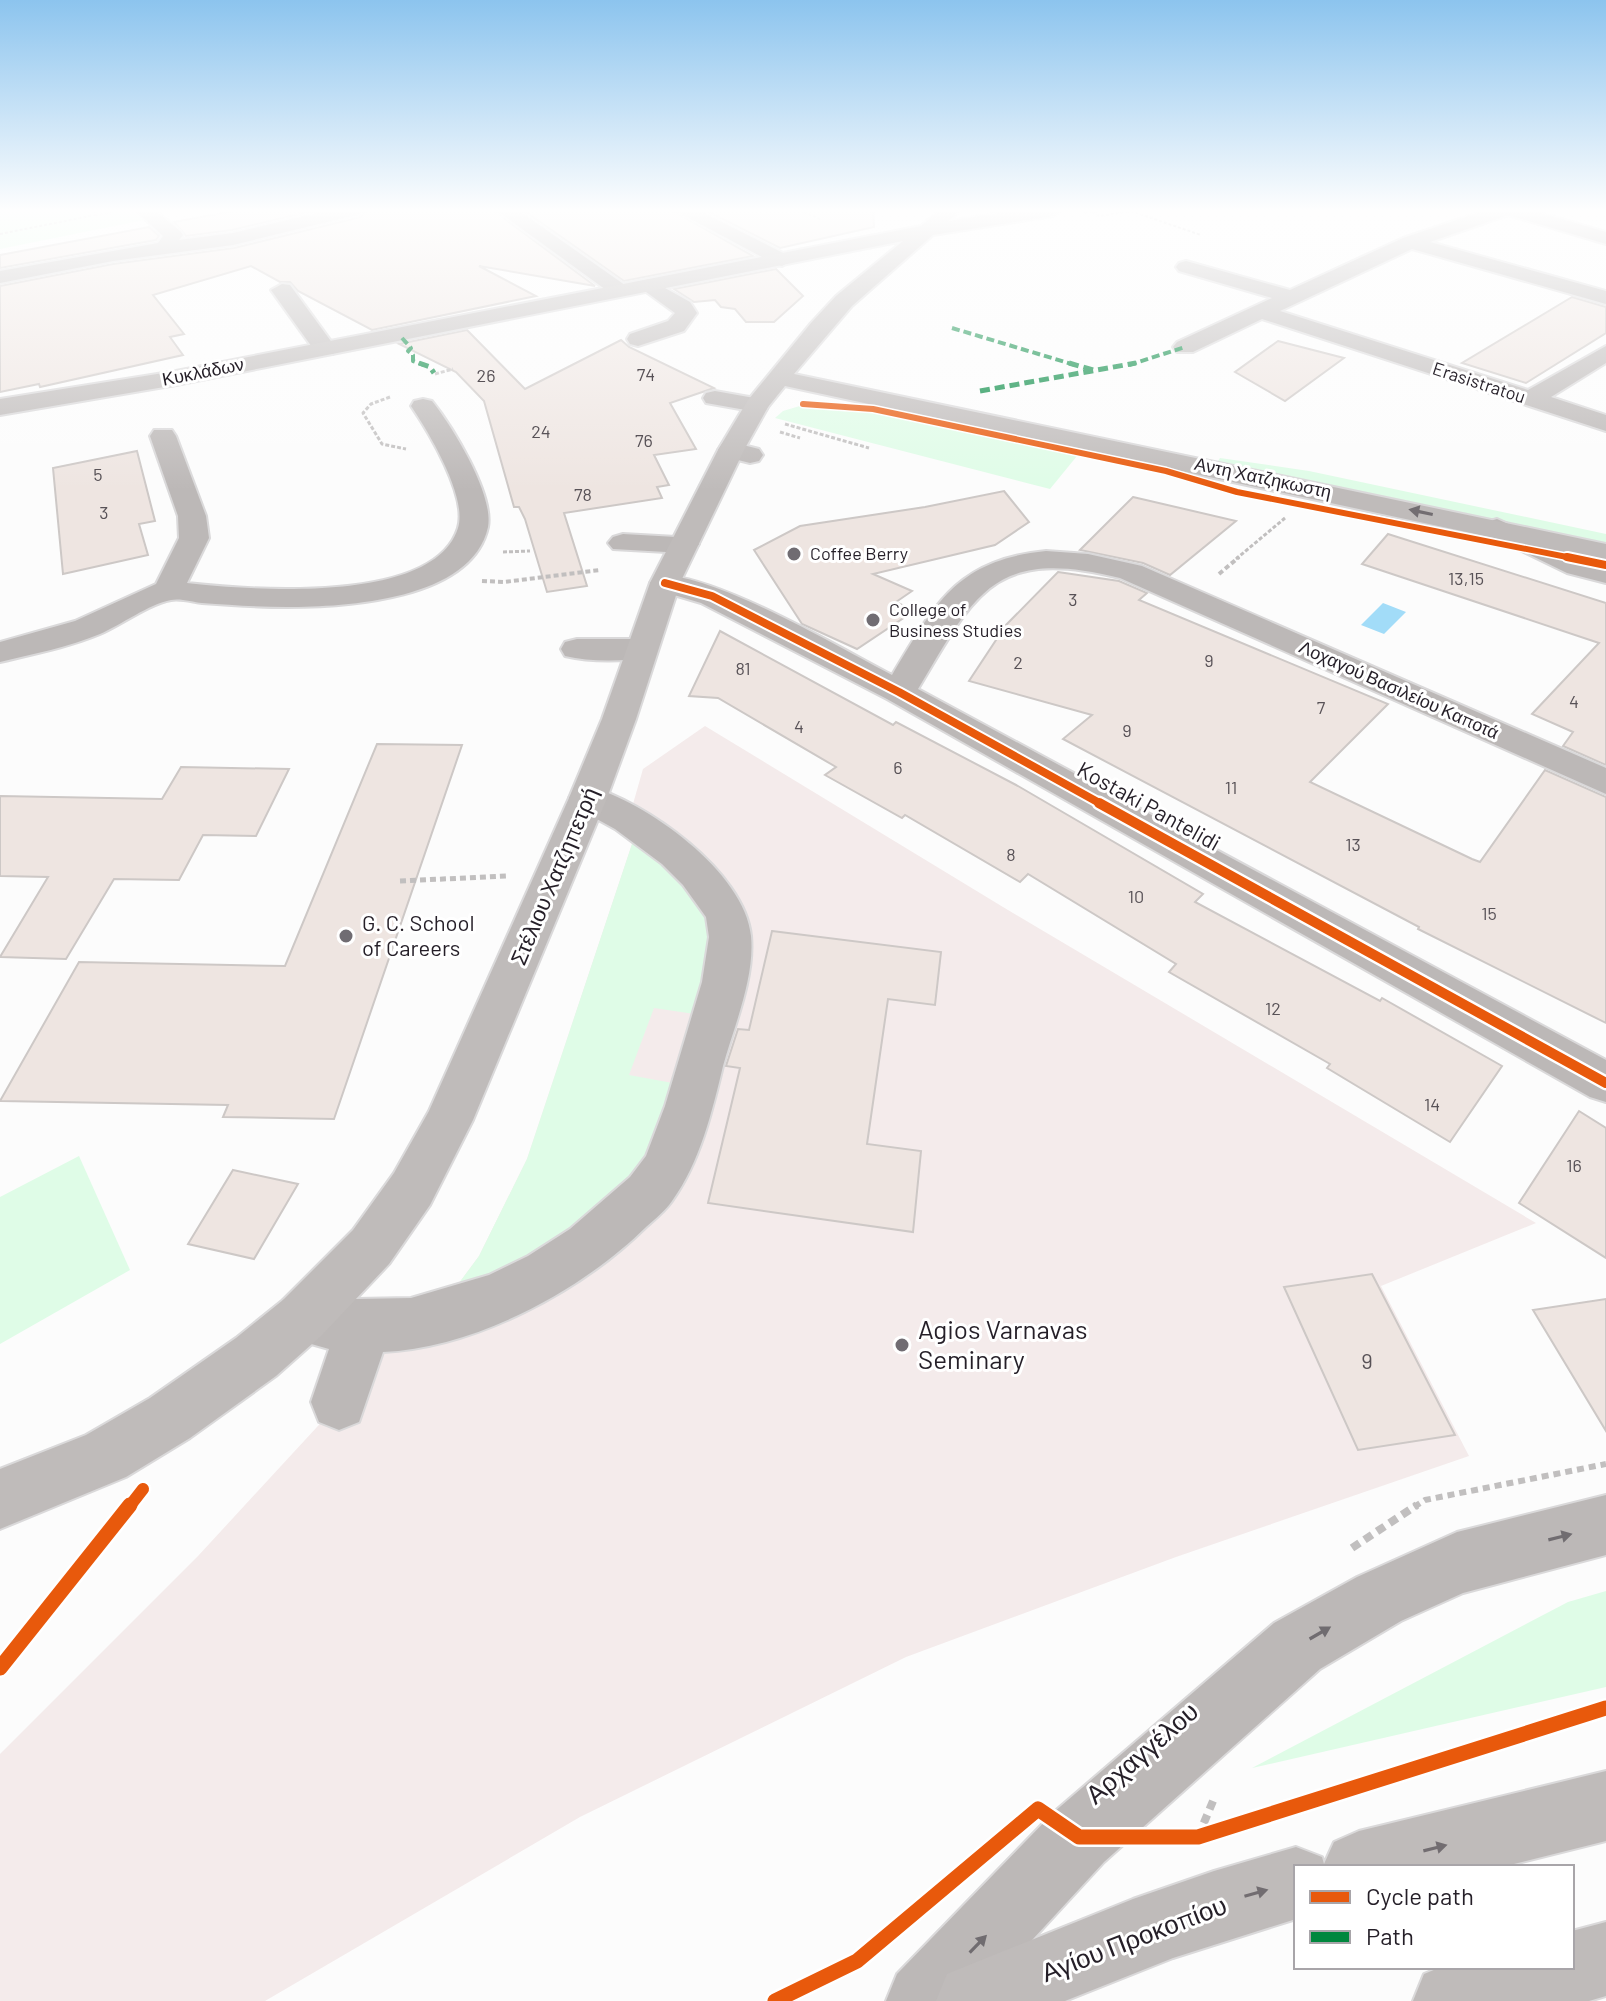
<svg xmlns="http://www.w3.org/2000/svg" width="1606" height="2001" viewBox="0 0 1606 2001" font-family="Barlow,sans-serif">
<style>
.education{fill:#f4ebeb}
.green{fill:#dffce7}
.water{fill:#a2dcf8}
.building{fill:#eee5e1;stroke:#cdc8c6;stroke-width:2}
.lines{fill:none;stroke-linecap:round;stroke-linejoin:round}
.minor-casing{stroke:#dad9da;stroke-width:4}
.major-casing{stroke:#dad9da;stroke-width:4}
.path-far5{stroke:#c1bfbf;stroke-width:2;stroke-dasharray:3 2;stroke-linecap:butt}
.path-far4{stroke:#c1bfbf;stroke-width:3;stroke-dasharray:4 2;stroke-linecap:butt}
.path-far3{stroke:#c1bfbf;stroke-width:4;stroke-dasharray:5 3;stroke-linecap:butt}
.path-far2{stroke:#c1bfbf;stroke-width:5;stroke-dasharray:6 4;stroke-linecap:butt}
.path-far1{stroke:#c1bfbf;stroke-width:6;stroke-dasharray:7 5;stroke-linecap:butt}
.path{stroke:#c1bfbf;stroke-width:8;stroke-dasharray:9 6;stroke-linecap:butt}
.minor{fill:#bcb8b7;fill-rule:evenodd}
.major{fill:#bfbbba;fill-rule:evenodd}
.quiet-far1{stroke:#00873e;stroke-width:4;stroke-dasharray:8 4;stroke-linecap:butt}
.quiet{stroke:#00873e;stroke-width:5;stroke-dasharray:10 5;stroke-linecap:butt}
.cycleway-far4-casing{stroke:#fff;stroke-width:9}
.cycleway-far3-casing{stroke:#fff;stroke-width:12}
.cycleway-far2-casing{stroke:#fff;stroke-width:15}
.cycleway-far1-casing{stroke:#fff;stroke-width:17}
.cycleway-casing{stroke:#fff;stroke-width:20}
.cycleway-far4{stroke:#e8590c;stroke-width:6}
.cycleway-far3{stroke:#e8590c;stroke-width:8}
.cycleway-far2{stroke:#e8590c;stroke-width:10}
.cycleway-far1{stroke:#e8590c;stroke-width:12}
.cycleway{stroke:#e8590c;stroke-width:15}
.oneway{fill:#726d71}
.oneway2{fill:#706c70}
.poi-dot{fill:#706c72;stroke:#fff;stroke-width:3}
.labels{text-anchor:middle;stroke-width:6;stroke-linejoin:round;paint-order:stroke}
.far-street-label{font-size:18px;fill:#251f28;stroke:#fff}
.number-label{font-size:18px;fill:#585257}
.far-poi-label{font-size:18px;fill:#251f28;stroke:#fff;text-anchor:start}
.street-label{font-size:22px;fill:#251f28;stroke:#fff}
.poi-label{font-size:22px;fill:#251f28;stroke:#fff;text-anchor:start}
.near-number-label{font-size:22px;fill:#585257}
.near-poi-label{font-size:26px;fill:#251f28;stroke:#fff;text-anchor:start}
.near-street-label{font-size:26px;fill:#251f28;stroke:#fff}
</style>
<rect width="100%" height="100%" fill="#fcfcfc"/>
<polygon class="education" points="705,726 1003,907 1536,1223 1381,1286 1469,1456 1176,1557 906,1657 580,1817 265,2001 0,2001 0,1754 198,1556 412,1324 445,1302 479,1256 527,1159 634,838 629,818 643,769"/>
<g class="green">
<polygon points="0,210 130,210 144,220 0,249"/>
<polygon points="803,405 846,407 1077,456 1050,489 775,418 783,411"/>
<polygon points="1220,458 1309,471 1606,534 1606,543 1218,461"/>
<polygon points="634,838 655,852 715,920 708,1016 654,1008 629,1075 689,1086 671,1139 597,1235 445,1302 479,1256 527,1159"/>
<polygon points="79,1156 130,1270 0,1344 0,1197"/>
<polygon points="1606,1591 1606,1687 1252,1768 1568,1602"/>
</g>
<polygon class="water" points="1383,603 1406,612 1384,634 1361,625"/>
<g class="building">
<polygon points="239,210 316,210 232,230 186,236 174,222"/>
<polygon points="365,210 493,210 595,286 479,266 536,296 372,330 298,291 290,282 280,282 251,266 153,295 184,334 170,337 183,355 40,387 39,384 0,392 0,286 113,264 234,248 361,217"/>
<polygon points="523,210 671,210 753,256 624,281"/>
<polygon points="705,210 873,210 874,227 780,248"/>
<polygon points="149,227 159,236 156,240 0,268 0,255"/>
<polygon points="776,269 803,296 774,322 746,322 735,309 721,307 715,300 694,302 674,289"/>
<polygon points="1572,297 1606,307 1606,333 1526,383 1462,363"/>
<polygon points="467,330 525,389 621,340 629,347 714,388 670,403 696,449 654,455 669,485 657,487 662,498 564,513 587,586 547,592 525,519 519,507 514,507 484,401 456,372 399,344"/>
<polygon points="1278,341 1344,358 1285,401 1235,372"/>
<polygon points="137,451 155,521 139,524 148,555 63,574 53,468"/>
<polygon points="1004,491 1029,522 995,545 873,574 912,591 896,602 906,607 898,613 905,617 857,649 802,624 754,550 800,526 925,507"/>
<polygon points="1133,497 1236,521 1170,575 1143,563 1080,550"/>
<polygon points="1388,534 1606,603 1606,765 1563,746 1573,732 1532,714 1599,643 1362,564"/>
<polygon points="1058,572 1119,581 1147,593 1139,600 1388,704 1310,782 1472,859 1480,862 1545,770 1606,797 1606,1023 1418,929 1419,927 1063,739 1092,715 969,681 1006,625"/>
<polygon points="720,631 893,725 896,722 1018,786 1203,894 1195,902 1380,1001 1382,998 1502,1066 1450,1142 1327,1068 1330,1064 1169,972 1176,964 1028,874 1020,882 905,815 902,818 825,775 836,767 718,698 689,696"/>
<polygon points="377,744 462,745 334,1119 223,1117 228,1105 0,1101 79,962 285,966"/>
<polygon points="181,767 289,769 256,836 203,835 179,880 114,879 66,959 0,957 48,877 0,876 0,796 162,799"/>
<polygon points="772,931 941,952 935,1005 888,999 867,1144 921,1151 913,1232 708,1203 740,1068 726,1066 738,1029 749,1030"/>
<polygon points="1579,1111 1606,1128 1606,1258 1519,1203"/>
<polygon points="233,1170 298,1184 254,1259 188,1244"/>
<polygon points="1372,1274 1455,1435 1358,1450 1284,1287"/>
<polygon points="1606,1299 1606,1431 1533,1310"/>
</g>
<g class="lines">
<g class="minor-casing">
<g id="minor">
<polygon points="135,210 155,210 180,231 183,235 179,240 233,233 329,210 362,210 360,214 233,245 113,261 0,283 0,271 158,243 163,236"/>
<polygon points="496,210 518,210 632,290 621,296 613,295"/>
<polygon points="674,210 698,210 789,256 792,260 782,266 775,264"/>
<polygon points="1486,210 1531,210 1606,232 1606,244 1508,215 1430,242 1606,291 1606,304 1412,249 1280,311 1528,390 1606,346 1606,363 1551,397 1606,415 1606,431 1262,319 1193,352 1177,352 1173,347 1177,342 1272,298 1179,271 1176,267 1179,263 1186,261 1290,290 1403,238"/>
<polygon points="649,279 690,302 697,313 684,331 638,346 630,344 627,339 630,334 668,321 675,313 642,289 638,285 642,281"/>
<polygon points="282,284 290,285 333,344 337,349 333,354 317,354 271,290"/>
<polygon points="715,391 766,400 769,405 766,410 757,412 706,403 703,398 706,393"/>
<path d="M423,399L432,401C452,426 494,494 488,527C472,600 346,607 287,607C258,607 230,605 202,603C193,602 180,598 171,600C149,604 121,625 100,634C69,647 33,654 0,662V642L75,621L156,584L179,538L178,516L150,436L154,430H172L176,436L206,516L209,538L187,583C250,590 434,605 458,528C468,497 428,431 411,406L414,401Z"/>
<polygon points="731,442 759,449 763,455 759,461 750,463 722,456 718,450 722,444"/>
<polygon points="1497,519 1589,561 1606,565 1606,583 1567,573 1487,534 1483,528 1487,522"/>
<polygon points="623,534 694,538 699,544 694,550 684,553 613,549 608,543 613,537"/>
<path d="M1046,551L1088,554L1142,566L1606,768V794L1120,578C994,547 976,592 918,689L1606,1060V1102L1590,1097L887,699L701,603L654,589L650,583L654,577C701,565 845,651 892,675C935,604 956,560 1046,551Z"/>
<path d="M577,639H640L652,642L656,649L652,656C626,662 591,662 565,656L561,649L565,642Z"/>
<path d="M588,786C645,801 745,872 751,936C755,978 734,1026 723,1066C712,1112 700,1162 672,1201C665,1211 655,1219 646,1227C581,1291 475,1348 383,1352L359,1422L339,1430L319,1422L311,1402L329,1349L283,1336L275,1318L283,1300L302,1292L356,1299L411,1298L489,1275L528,1256L570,1229L630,1177L646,1156L665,1106L702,982L709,937L706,917L683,885L662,864L615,829L575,807L569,798L575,789Z"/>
<polygon points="1606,1495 1606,1555 1463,1593 1401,1621 1320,1669 1104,1862 976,2001 886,2001 897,1974 1054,1812 1274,1623 1357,1577 1457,1532"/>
</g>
</g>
<g class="major-casing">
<g id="major">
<polygon points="940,210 960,210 949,221 1017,210 1061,210 1052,216 933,235 852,306 794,374 1606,544 1606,562 785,386 768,407 744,450 680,583 636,719 607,798 473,1120 430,1205 389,1264 321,1336 276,1376 190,1438 126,1477 0,1529 0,1469 86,1435 150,1398 236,1338 283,1300 353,1230 394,1173 429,1111 569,798 602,719 650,583 718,450 748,400 811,323 836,296 903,241 176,385 0,415 0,399 176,371 921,226"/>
<polygon points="1606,1771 1606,1841 1502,1867 1296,1867 1296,1919 1173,1958 1065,2001 936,2001 947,1974 1133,1899 1214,1871 1296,1847 1322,1857 1324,1864 1334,1842 1359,1831"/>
<polygon points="1606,1922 1606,1996 1589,2001 1413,2001 1424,1974 1441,1967 1572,1967 1572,1931"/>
</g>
</g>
<g class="path-far5">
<polyline points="94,210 95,215 111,213"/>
<polyline points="799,210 820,219"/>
<polyline points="1092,212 1100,216 1131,211 1201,235"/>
<polyline points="1085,213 1104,210"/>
<polyline points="0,234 95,215"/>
</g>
<g class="path-far4">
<polyline points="435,374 453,369"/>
<polyline points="390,397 371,404 363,413 382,444 406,449"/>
<polyline points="785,424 869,448"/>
<polyline points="780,432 800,438"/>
<polyline points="503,552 530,551"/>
<polyline points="1236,559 1285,518"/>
</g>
<g class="path-far3">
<polyline points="1219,574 1239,557"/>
<polyline points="482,581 504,582 600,570"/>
</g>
<polyline class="path-far2" points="400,881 507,876"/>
<polyline class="path-far1" points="1414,1507 1425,1500 1606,1464"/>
<g class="path">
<polyline points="1352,1548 1417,1505"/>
<polyline points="1198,1837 1213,1801"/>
</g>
<use href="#minor" class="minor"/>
<use href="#major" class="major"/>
<g class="quiet-far1">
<polyline points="952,328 1075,365"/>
<polyline points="402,338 411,348 408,351 413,355 413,361 424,365"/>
<polyline points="1129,365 1185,347"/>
</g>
<g class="quiet">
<polyline points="419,363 430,367 434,373"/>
<polyline points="1069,363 1093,370"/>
<polyline points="980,391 1136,363"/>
</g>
<g class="cycleway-far4-casing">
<polyline id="cycleway-far4" points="803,404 873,409 1166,471 1237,492 1577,559"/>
</g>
<g class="cycleway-far3-casing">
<g id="cycleway-far3">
<polyline points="1567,557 1606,565"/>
<polyline points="665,583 712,596 899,692 1103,805"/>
</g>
</g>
<g class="cycleway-far2-casing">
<polyline id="cycleway-far2" points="1099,803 1606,1083"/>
</g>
<g class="cycleway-far1-casing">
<polyline id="cycleway-far1" points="129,1507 143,1489"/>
</g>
<g class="cycleway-casing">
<g id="cycleway">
<polyline points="0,1668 130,1505"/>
<polyline points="775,2001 857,1961 1038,1809 1079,1837 1198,1837 1606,1708"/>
</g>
</g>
<use href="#cycleway-far4" class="cycleway-far4"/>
<use href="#cycleway-far3" class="cycleway-far3"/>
<use href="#cycleway-far2" class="cycleway-far2"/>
<use href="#cycleway-far1" class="cycleway-far1"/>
<use href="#cycleway" class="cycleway"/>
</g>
<defs><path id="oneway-solid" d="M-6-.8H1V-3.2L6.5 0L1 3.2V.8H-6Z" transform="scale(2)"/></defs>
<g class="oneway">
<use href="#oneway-solid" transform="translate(1421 512) rotate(-168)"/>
<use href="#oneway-solid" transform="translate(1435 1848) rotate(-14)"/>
<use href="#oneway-solid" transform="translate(1256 1893) rotate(-16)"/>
</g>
<g class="oneway2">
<use href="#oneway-solid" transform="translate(1560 1537) rotate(-14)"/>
<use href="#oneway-solid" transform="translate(1320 1633) rotate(-30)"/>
<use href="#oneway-solid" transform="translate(978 1944) rotate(-46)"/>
</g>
<linearGradient id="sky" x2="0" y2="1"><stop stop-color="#8cc4ee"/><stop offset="0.43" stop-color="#fefefe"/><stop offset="1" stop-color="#fefefe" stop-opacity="0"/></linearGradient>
<rect width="1606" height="490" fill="url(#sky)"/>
<g class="poi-dot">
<circle cx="794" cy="554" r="8"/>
<circle cx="873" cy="620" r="8"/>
<circle cx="346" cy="936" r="8"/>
<circle cx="902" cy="1345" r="8"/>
</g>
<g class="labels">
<g class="far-street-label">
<text transform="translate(203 372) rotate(-11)" y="6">Κυκλάδων</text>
<text transform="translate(1479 383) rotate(18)" y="6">Erasistratou</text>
<text transform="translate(1263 478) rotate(12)" y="6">Αντη Χατζηκωστη</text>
<text transform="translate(1399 690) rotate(24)" y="6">Λοχαγού Βασιλείου Καποτά</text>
</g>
<g class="number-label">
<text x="646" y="381">74</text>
<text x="486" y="382">26</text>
<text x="541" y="438">24</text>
<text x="644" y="447">76</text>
<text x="98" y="481">5</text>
<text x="583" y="501">78</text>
<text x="104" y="519">3</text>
<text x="1466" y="585">13,15</text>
<text x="1073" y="606">3</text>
<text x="1209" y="667">9</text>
<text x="1018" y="669">2</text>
<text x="743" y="675">81</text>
<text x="1574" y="708">4</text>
<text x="1321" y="714">7</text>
<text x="799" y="733">4</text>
<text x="1127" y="737">9</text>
<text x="898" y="774">6</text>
<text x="1231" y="794">11</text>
<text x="1353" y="851">13</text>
<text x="1011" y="861">8</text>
<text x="1136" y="903">10</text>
<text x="1489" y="920">15</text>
<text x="1273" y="1015">12</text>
<text x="1432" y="1111">14</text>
<text x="1574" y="1172">16</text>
</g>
<g class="far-poi-label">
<text x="810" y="560">Coffee Berry</text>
<text x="889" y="616">College of<tspan x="889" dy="21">Business Studies</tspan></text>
</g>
<g class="street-label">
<text transform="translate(1149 806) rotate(29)" y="8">Kostaki Pantelidi</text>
<text transform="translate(554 876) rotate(-67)" y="8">Στέλιου Χατζηπετρή</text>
</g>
<g class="poi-label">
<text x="362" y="931">G. C. School<tspan x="362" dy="25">of Careers</tspan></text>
</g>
<g class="near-number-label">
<text x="1367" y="1369">9</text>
</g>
<g class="near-poi-label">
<text x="918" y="1339">Agios Varnavas<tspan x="918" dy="30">Seminary</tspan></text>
</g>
<g class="near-street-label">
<text transform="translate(1142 1753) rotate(-41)" y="9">Αρχαγγέλου</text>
<text transform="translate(1134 1939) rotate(-21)" y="9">Αγίου Προκοπίου</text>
</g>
</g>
<rect x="1294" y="1865" width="280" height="104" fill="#ffffff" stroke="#a8a5a9" stroke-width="2"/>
<rect x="1310" y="1891" width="40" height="12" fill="#e8590c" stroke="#a8a5a9" stroke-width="2"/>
<text x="1366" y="1905" font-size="24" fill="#251f28">Cycle path</text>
<rect x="1310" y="1931" width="40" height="12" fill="#00873e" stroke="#a8a5a9" stroke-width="2"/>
<text x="1366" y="1945" font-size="24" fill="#251f28">Path</text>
</svg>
